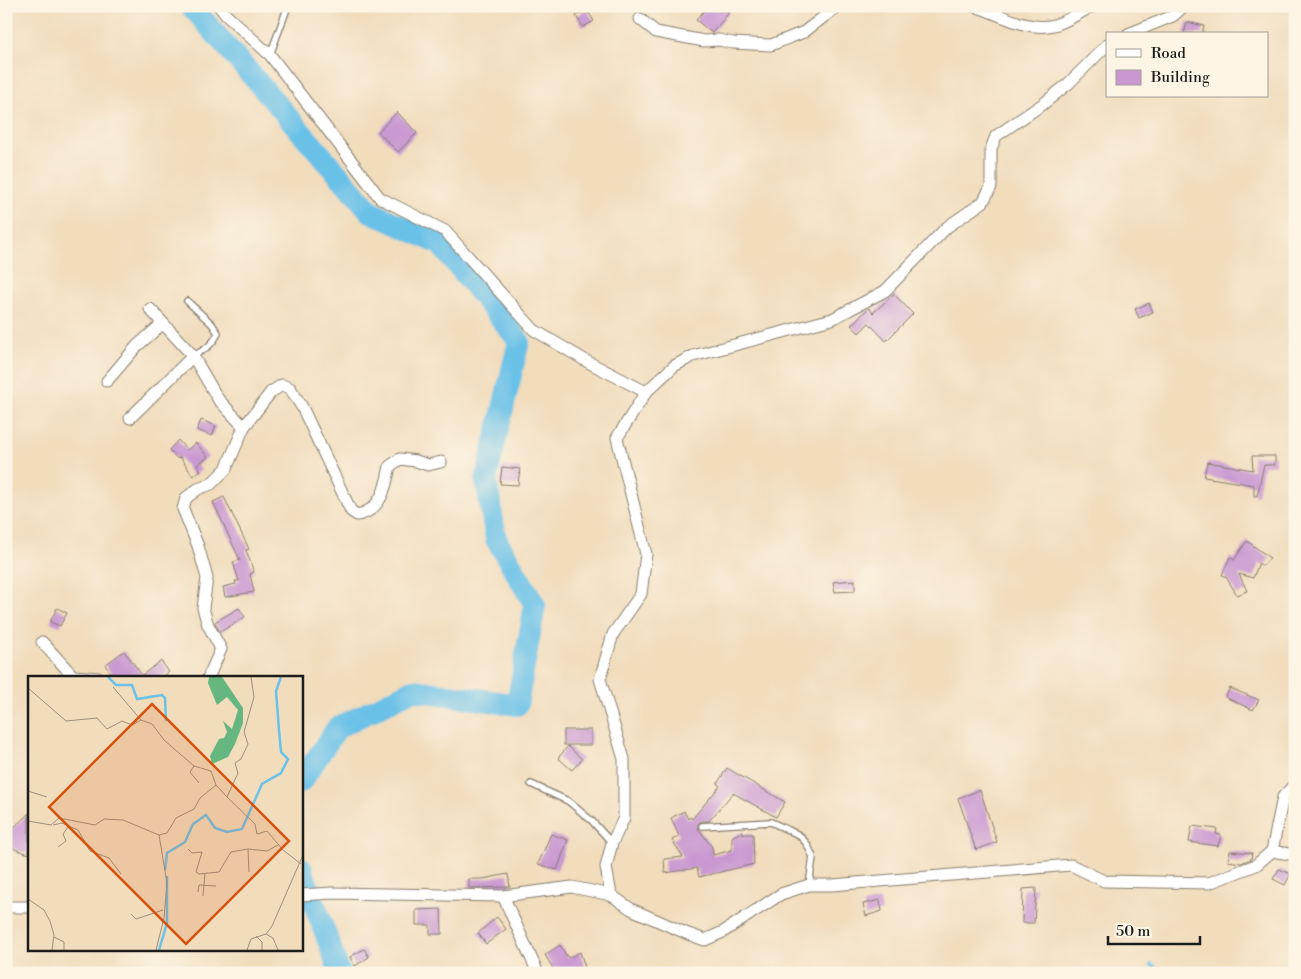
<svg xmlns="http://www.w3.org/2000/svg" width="1301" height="979" viewBox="0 0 1301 979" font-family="'Libre Bodoni',serif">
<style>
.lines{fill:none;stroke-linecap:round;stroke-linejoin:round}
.stream{stroke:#6bc1e8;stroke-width:4}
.river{stroke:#6bc1e8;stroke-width:22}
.building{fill:#c998d1}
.lane-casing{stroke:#867c6c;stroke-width:8}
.street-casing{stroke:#867c6c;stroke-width:13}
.lane{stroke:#fff;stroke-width:5.5}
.street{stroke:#fff;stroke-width:11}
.inset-river{fill:none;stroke:#6bc1e8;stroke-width:2.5}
.inset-road{fill:none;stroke:#9c8f7c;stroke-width:1}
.view{fill:#d4530e;fill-opacity:0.15;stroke:#d4530e;stroke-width:2.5}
.inset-edge{fill:none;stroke:#1c1c1c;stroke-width:2.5}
</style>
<rect width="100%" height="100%" fill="#fcf5e5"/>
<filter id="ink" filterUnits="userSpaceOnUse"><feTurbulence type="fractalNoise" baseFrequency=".02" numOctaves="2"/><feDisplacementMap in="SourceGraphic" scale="10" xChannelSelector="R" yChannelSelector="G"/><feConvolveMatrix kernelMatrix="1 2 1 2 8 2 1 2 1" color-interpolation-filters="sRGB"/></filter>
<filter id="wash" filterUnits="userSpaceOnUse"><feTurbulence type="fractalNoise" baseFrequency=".0096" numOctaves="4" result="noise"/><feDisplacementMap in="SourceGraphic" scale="20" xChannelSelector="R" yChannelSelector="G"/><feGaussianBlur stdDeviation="1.12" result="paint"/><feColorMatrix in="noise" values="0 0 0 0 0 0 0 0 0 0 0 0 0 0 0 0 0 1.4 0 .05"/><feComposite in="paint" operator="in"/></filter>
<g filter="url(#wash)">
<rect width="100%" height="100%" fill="#f1dcbc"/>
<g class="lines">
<polyline class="stream" points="1151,965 1164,973"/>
<g class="river">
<polyline points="191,6 371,212 440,244 519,341 486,480 496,539 535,605 517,705 413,690 337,728 301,782"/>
<polyline points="301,868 340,973"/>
</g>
</g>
<g id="blocks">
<g class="building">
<polygon points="708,6 722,6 729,13 712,33 696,20"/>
<polygon points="587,10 594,21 583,27 576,16"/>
<polygon points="1187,22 1204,26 1202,34 1184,34"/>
<polygon points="397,112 417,133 398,152 378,132"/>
<polygon points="894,294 913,314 886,341 869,323 859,333 851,325 869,308 873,313"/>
<polygon points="1149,303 1153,312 1139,318 1135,309"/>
<polygon points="201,420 216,426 212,436 197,430"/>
<polygon points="178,440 187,450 196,443 208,457 197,465 201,470 193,476 180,457 178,459 169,450"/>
<polygon points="1252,456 1275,456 1275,465 1264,465 1257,496 1254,496 1254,485 1204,477 1207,462 1253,470"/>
<polygon points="502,467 520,469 518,485 500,484"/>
<polygon points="224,497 249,549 246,550 254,572 250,574 254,592 225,597 223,587 236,584 235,581 239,581 233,562 240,560 213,502"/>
<polygon points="1247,541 1270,558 1263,566 1259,563 1253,578 1239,574 1247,591 1237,595 1226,577 1222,575 1230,557 1234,560"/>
<polygon points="855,580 855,591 835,592 833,582"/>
<polygon points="57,608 67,613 60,626 50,622"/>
<polygon points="239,608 245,617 220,632 215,622"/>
<polygon points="124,651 142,675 161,661 169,672 160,678 115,678 105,665"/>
<polygon points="1230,688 1259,700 1253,710 1225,697"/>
<rect x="564" y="730" width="27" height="15"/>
<polygon points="568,746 582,759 572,770 558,758"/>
<polygon points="727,768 785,802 776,817 733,793 709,821 701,821 698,824 698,828 712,847 713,855 732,850 732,837 743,831 743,834 753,834 754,864 699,877 697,868 665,873 664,859 683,857 672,840 679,836 671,818 684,811 688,819 690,817 692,819 720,786 717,784"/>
<polygon points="980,790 997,842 976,850 958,798"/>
<polygon points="29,813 29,854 6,846 9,832"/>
<polygon points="1192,826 1217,829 1216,834 1221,835 1218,846 1189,842"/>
<polygon points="551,834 568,840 557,870 538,864"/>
<polygon points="1230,851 1252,853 1251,859 1241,863 1228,861"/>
<polygon points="1279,869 1291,874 1285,885 1273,879"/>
<polygon points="508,874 510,887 469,888 469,879 483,879"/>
<polygon points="1036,888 1034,923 1022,923 1023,889"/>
<polygon points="880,900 882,911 866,916 863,904"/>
<polygon points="441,909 442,934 430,934 430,925 416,925 416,910"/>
<polygon points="497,917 506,929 486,944 478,933"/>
<polygon points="560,945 568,958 580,952 587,973 556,973 545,955"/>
<polygon points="364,949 369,957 355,966 350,957"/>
</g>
</g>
</g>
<g filter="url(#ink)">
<use href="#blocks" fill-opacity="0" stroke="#867c6c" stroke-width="1"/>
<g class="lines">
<g class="lane-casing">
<g id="lane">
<polyline points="270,55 288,6"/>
<path d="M187,301L212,324L218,333C213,345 204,350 193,356"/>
<polyline points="531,784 568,801 592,821 612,843"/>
<polyline points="702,826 771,822 799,835 807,844 813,857 809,885"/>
</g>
</g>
<g class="street-casing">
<g id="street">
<polyline points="219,6 226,15 270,55 380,198 445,231 534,330 588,362 646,392 617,438 646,554 641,594 613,634 600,679 624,759 624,818 612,843 606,867 611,895"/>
<path d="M974,6C999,13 1027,32 1054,25C1067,22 1080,12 1093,6"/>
<polyline points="640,19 656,32 704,41 719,40 733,43 771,45 804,32 838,6"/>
<polyline points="1128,34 1173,16 1184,6"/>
<polyline points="150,309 193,356 218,399 244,427"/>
<polyline points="107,381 137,346 162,324"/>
<polyline points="646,392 674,366 693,356 832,319 885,291 947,227 983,202 991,187 991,149 996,136 1043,104 1068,84 1107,45"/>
<polyline points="130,418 193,356"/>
<polyline points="42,642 73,676 99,678"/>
<path d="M208,678L221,649L208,625L203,608L207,578L198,546L183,509L186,498L198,489L211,484L226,469L244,427L271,392L282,385L290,388L302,407L351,511L357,515C381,511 386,487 390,466L400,459L416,461L428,465L441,462"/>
<polyline points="1272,851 1295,855"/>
<polyline points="301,895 332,893 503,896 538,973"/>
<polyline points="503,896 572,887 611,895 631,909 688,934 705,940 723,932 781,894 809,885 832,885 1071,865 1104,881 1209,883 1256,865 1272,851 1283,797 1295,784"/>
<polyline points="6,907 29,907"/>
</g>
</g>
<use href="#lane" class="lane"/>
<use href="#street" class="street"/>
</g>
</g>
<g transform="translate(28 676)">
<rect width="275" height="275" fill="#f1dcbc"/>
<path d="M181,1H194L215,32V47L207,68L200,81L184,88L182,80L191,63L196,62L199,56L195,45L204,53L210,34L199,21L189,29L180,7Z" fill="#66b680"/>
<path class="inset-river" d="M80,1L88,9H104L109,23L134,19L137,22L138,45M137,194L139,177L157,166L165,148L178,139L187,152L199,156L214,153L234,108L253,97L260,83L253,76L251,54L248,15L253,1M131,274L139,247V200"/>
<path class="inset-road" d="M223,1L226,21L216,56L220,68L213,83L207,87L210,97L199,121L227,148L229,158L239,155L255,174L273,188M85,11L113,44L124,48L136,64L166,90L183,95L188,109L199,121M0,12L38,45L69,42L79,53L94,45L104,49L113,44M166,90L162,96L171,107M0,115L19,121M0,145L23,149L31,142L67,149L76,143L95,144L131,159M25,149L34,147L50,154L62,175L81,182L93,198M30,171L38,165L35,158L40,151M160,173L164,177L174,176L168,196L171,198L191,196L203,176L220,173M221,196L220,173L239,175L250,169M170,216L171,209L188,210M175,220L177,197M0,223L16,234L22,245L26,259L24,274M103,238L108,243L135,234M238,258L245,262L250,274M228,260L234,266V274M26,261L36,266V274M128,274L136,242L139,207L131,159L139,157L148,142L166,133L172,122L188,109M219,274L223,263L238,258L244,250L275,179"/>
<path class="view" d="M124,28L261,165L158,268L21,131Z"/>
<rect width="275" height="275" class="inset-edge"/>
</g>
<rect width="1301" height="979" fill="none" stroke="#fcf5e5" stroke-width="25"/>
<rect x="1106" y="32" width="162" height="65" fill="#fcf5e5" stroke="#a29e95"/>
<rect x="1116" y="49" width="25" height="8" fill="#ffffff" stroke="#a29e95"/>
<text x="1151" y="58" font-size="15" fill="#1c1c1c">Road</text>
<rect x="1116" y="70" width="25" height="15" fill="#c998d1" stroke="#a29e95"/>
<text x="1151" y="82" font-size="15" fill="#1c1c1c">Building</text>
<path d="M1108 936v8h92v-8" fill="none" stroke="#1c1c1c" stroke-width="2.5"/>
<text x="1116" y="936" font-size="15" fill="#1c1c1c" stroke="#fcf5e5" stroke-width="4" paint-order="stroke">50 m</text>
</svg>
